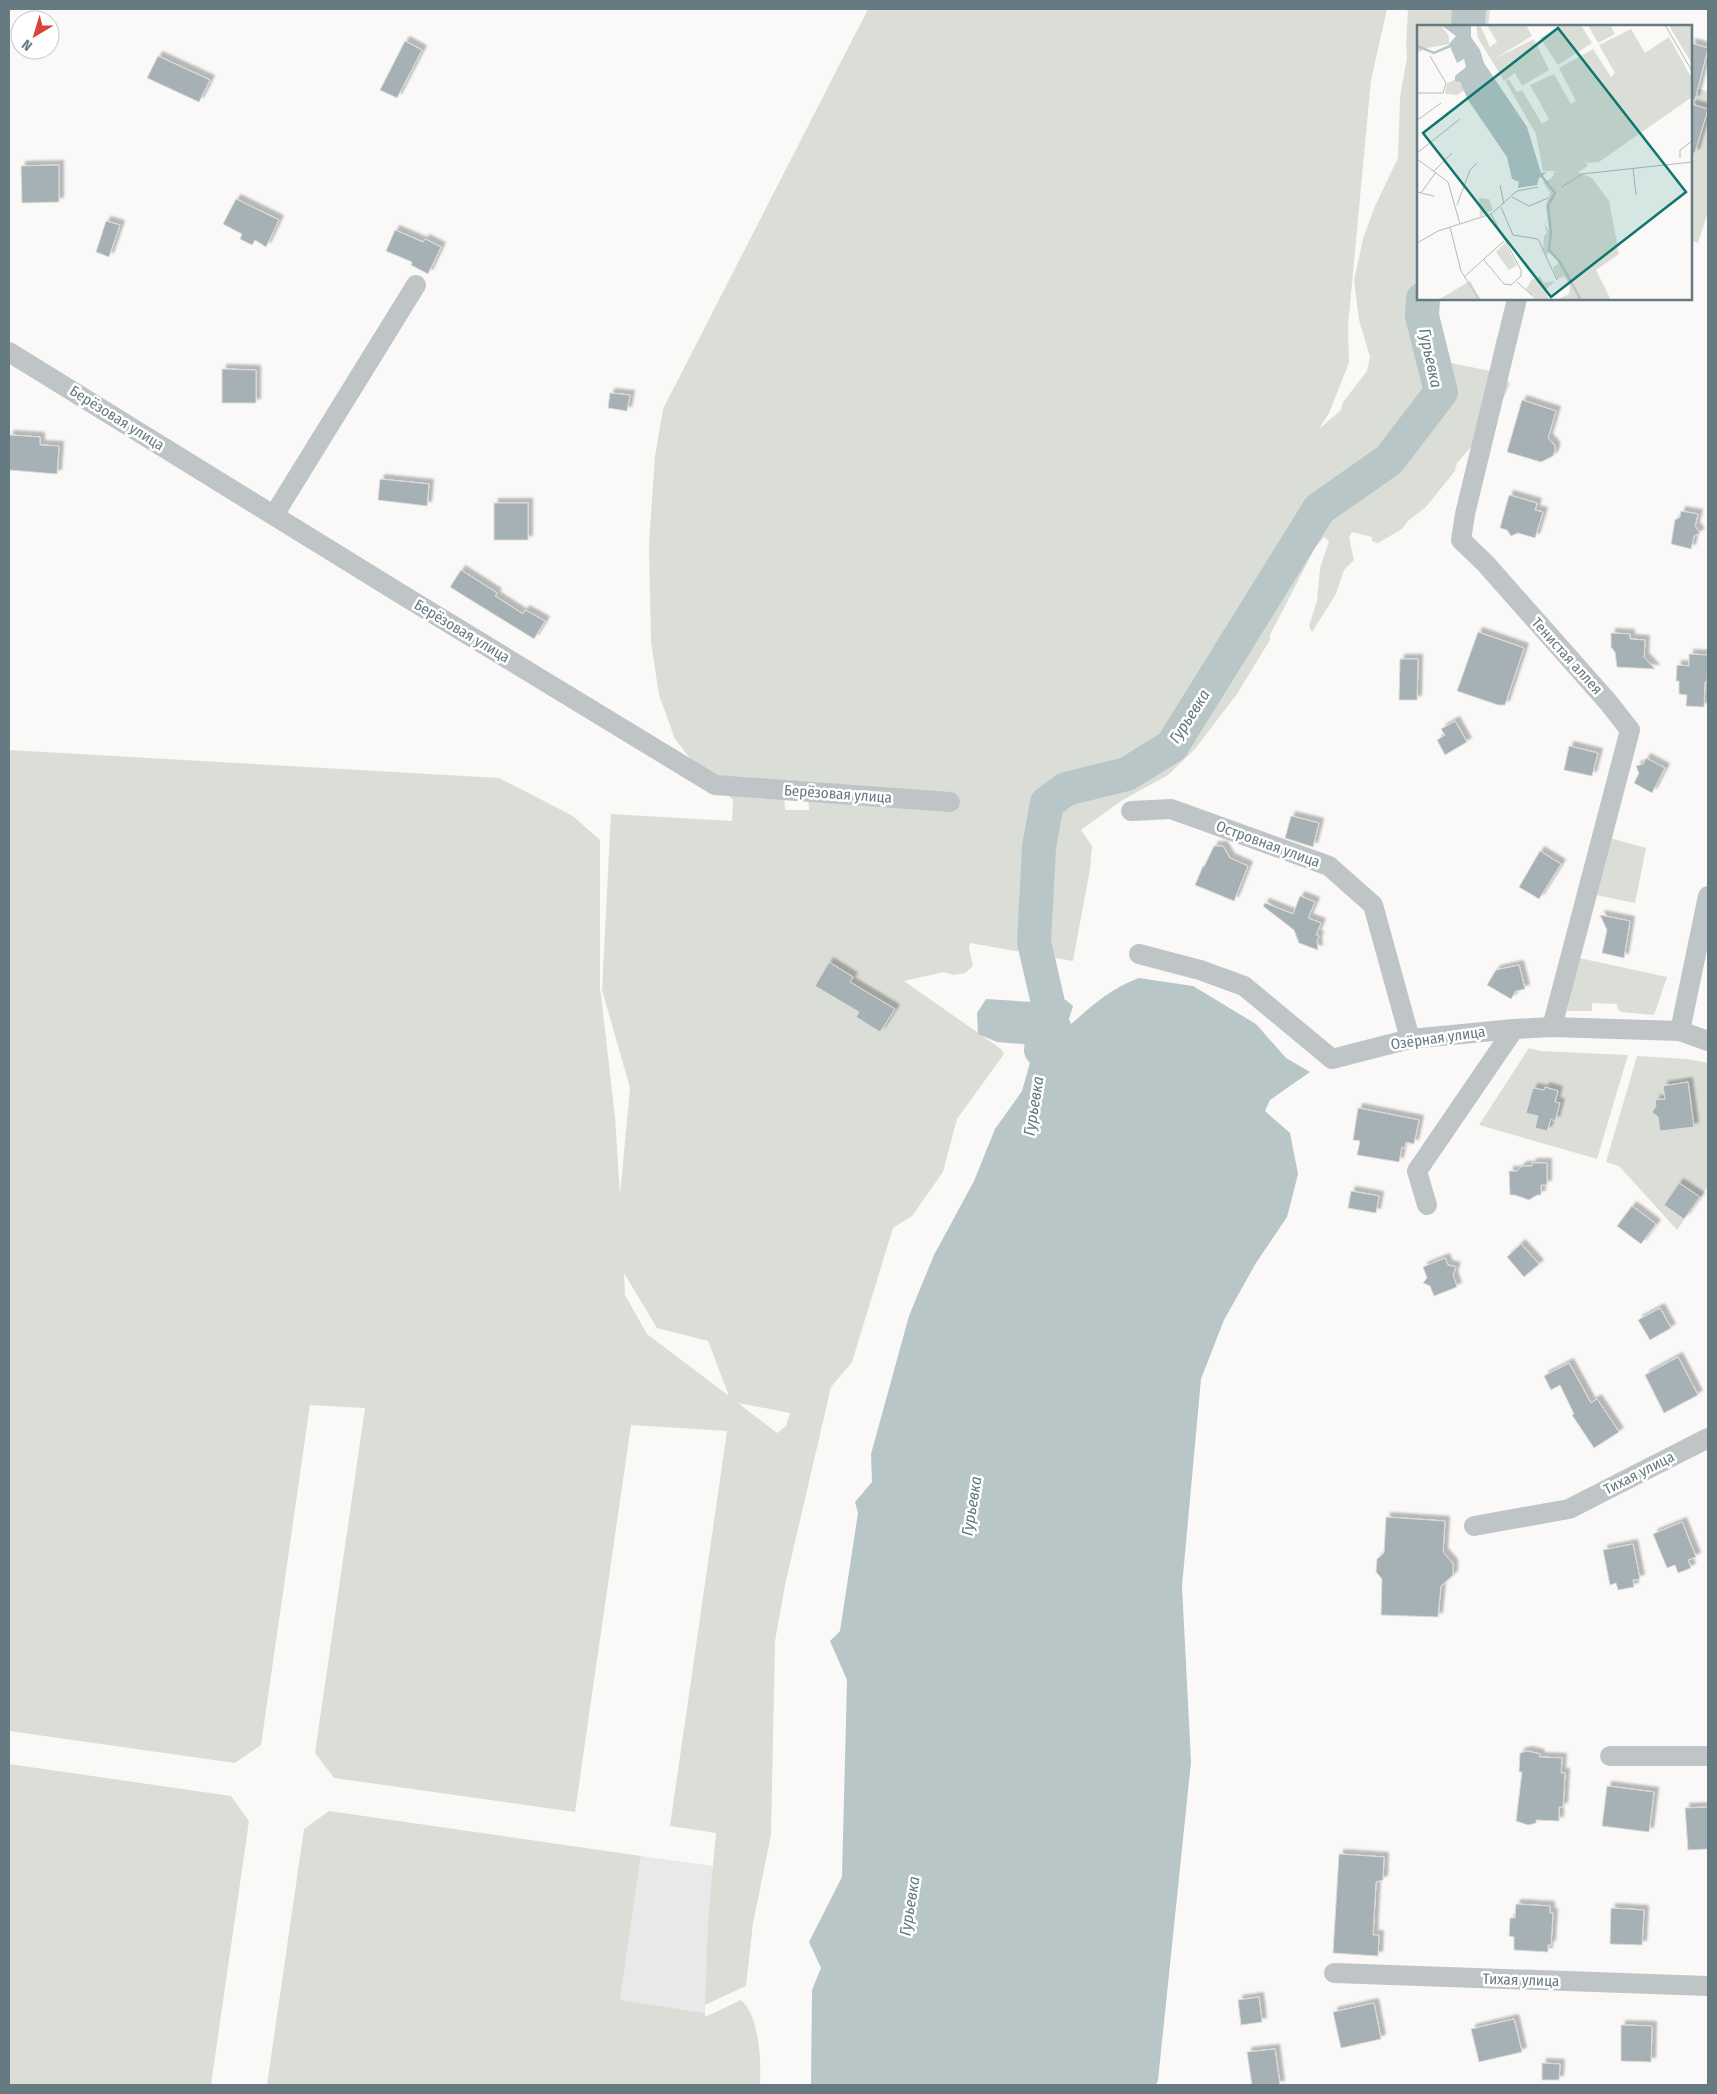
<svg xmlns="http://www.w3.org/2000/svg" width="1717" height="2094" viewBox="0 0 1717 2094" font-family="'Fira Sans Condensed',sans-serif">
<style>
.built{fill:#e8e9e9}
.green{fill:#dbded7;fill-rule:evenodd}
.water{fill:#b8c6c8}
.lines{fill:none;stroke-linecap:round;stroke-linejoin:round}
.river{stroke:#b8c6c8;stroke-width:34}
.building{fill:#a6b1b5;stroke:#dcdbda;filter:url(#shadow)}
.minor{stroke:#bfc5c7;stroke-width:20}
.labels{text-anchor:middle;stroke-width:5;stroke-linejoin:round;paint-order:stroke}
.street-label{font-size:15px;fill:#667a81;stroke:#fff}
.water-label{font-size:16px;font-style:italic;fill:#61787b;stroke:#fff}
.inset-river{fill:none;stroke:#b8c6c8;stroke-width:2.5}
.inset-road{fill:none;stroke:#b2bbbd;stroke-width:1}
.view{fill:#0f766e;fill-opacity:0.15;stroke:#0f766e;stroke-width:2.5}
.inset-edge{fill:none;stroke:#667a81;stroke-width:2.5}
</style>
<defs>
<filter id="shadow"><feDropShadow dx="4.5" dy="-4.5" stdDeviation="1" flood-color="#0004"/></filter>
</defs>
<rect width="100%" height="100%" fill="#faf9f8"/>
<polygon class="built" points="641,1856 713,1866 708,1918 705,2013 620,2001"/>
<g class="green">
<path d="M868,9H1387L1371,80L1348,326L1349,363L1329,413L1319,429L1341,410L1343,402L1367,371L1370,357L1359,320L1354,280L1363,239L1375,206L1398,158L1400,97L1407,57L1406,43L1408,9H1490L1488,26H1418V299H1435V311L1447,362L1490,371L1497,336L1503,367L1501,372L1510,384L1491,425L1457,463L1455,471L1425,508L1409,520L1402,529L1378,543L1372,541V537L1352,532L1349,538L1354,560L1344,570L1336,594L1312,632L1309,626L1317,601L1320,568L1329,541L1324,537L1315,548L1270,635V640L1237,694L1195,749L1168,775L1121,801L1081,830L1092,846L1090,869L1073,961L970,943L969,947L973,966L965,973L954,975L944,972L904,981L1001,1049L1004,1054L957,1119L943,1172L912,1216L893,1228L852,1362L831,1387L785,1585L775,1641L771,1835L753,1923L746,1986L705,2005L708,1918L716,1833L670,1826L727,1431L631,1425L575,1812L334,1778L315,1753L365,1408L310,1405L261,1745L235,1763L9,1731V750L499,778L573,816L600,840V987L615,1117L620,1195L630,1088L602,990L611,814L732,821L733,800L689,757L675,739L659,695L651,642L649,544L655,456L663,409ZM808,792L809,810H785L784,793ZM624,1273L657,1328L708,1341L729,1396L647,1334L625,1295ZM738,1403L790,1413L786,1426L777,1433Z"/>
<polygon points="1691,86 1708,92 1708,212 1698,243 1691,240 1691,168 1694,157 1691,156"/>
<polygon points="1610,838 1646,848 1635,903 1596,895"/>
<polygon points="1579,958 1667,977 1654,1015 1621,1012 1618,1009 1617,1004 1592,1003 1592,1011 1567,1011"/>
<polygon points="1529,1048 1540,1051 1628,1055 1597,1159 1479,1125"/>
<polygon points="1637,1056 1687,1059 1708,1063 1708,1186 1677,1230 1619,1166 1606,1162"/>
<polygon points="9,1764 231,1796 249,1821 211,2085 9,2085"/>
<path d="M329,1811L641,1856L620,2000L705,2013V2017L741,2000C760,2017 761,2061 760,2085H267L304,1829Z"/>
</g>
<path class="water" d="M1139,978L1193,986L1256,1024L1286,1058L1310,1072L1270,1100L1265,1111L1290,1133L1298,1174L1287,1217L1256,1263L1224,1320L1201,1379L1182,1586L1191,1762L1158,2080L1156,2085H811L812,1990L821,1968L809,1942L842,1877L847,1680L830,1641L840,1631L858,1513L855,1502L872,1482L871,1454L909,1316L934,1255L974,1181L995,1129L1022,1091L1035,1045L997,1042L978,1034L977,1013L986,999L1048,1003L1066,1000L1073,1006L1069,1019L1071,1024C1094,1004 1110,989 1139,978Z"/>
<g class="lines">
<g class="river">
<polyline points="1468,26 1469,9"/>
<polyline points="1041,1050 1048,1003 1034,942 1039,847 1047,803 1066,789 1127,774 1172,746 1319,509 1389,460 1441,392 1422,316 1423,299"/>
</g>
</g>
<g class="building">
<polygon points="405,41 422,50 397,98 380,90"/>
<polygon points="1691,43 1708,48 1695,100 1691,99"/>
<polygon points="158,56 210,80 199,102 147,78"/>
<polygon points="1691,104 1708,109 1695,153 1691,153"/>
<polygon points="59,165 59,202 22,203 21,166"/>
<polygon points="236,199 279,220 266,247 255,240 252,245 240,239 242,234 223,224"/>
<polygon points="106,221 120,225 109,257 96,252"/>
<polygon points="395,230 423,242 425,239 441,247 428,274 411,265 412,262 386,251"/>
<polygon points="222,369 256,370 256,403 222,403"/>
<polygon points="610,393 630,395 627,411 608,408"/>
<polygon points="1522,400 1556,411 1548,438 1555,446 1555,451 1553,456 1541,462 1507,452"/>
<polygon points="9,435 40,437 40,445 59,446 57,474 9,470"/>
<polygon points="380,479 429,484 427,506 378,500"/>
<polygon points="1509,495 1537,503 1535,510 1543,512 1535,538 1518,533 1511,536 1507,530 1500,528"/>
<rect x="494" y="503" width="34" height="37"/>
<polygon points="1681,511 1698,514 1695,526 1700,533 1694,536 1691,549 1671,544 1675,520 1680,517"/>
<polygon points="461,570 497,593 495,596 523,614 525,610 545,621 534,639 450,587"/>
<polygon points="1478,632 1524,648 1505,705 1498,705 1457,691"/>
<polygon points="1611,633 1630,634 1630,639 1645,640 1644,657 1655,669 1617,667 1615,652 1611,647"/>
<polygon points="1689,654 1708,655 1707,682 1705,682 1704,707 1686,706 1687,695 1679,694 1679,681 1676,681 1677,665 1689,666"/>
<polygon points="1400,659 1418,659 1417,700 1399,700"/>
<polygon points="1455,721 1467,742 1445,755 1437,740 1445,735 1441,729"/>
<polygon points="1569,746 1598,753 1592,776 1564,770"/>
<polygon points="1646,758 1665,768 1652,793 1634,783 1639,773 1636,766 1643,764"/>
<polygon points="1291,816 1319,823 1313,847 1285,838"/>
<polygon points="1214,846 1223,846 1230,858 1248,866 1234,901 1195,885 1203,866 1204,867"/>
<polygon points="1540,851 1561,864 1539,899 1519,887"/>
<polygon points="1300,896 1315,902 1308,918 1321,923 1316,935 1319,936 1317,941 1318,950 1299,943 1294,930 1263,906 1265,903 1293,914"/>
<polygon points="1600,915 1630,921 1624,958 1602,953 1607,930"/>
<polygon points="829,962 853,977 850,982 895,1009 880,1032 856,1017 859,1012 815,986"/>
<polygon points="1519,965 1525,989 1516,991 1511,999 1487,985 1496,970"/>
<polygon points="1688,1082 1694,1127 1660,1131 1658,1117 1652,1112 1656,1106 1655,1100 1665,1099 1663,1086"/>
<polygon points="1545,1087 1558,1091 1555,1102 1560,1103 1555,1121 1551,1119 1547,1131 1535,1128 1538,1116 1526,1113 1533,1088 1544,1090"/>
<polygon points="1358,1108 1419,1120 1414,1144 1406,1142 1405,1148 1402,1147 1399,1162 1357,1155 1360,1141 1353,1140"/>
<polygon points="1532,1163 1547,1163 1547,1185 1541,1185 1541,1195 1537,1195 1529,1200 1515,1195 1510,1195 1509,1171 1517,1171 1522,1166 1532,1166"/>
<polygon points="1679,1183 1700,1197 1684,1219 1664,1205"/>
<polygon points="1351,1191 1379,1196 1376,1213 1348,1208"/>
<polygon points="1632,1206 1656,1224 1641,1244 1617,1226"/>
<polygon points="1521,1244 1539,1264 1524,1277 1507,1257"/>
<polygon points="1445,1258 1448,1265 1456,1267 1453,1275 1457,1287 1434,1296 1430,1286 1423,1283 1427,1278 1423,1267"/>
<polygon points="1660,1308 1671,1328 1650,1340 1638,1320"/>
<polygon points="1678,1357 1698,1395 1664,1413 1645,1375"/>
<polygon points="1569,1363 1591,1403 1597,1399 1619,1432 1594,1448 1572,1415 1574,1414 1560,1385 1551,1390 1544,1376"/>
<polygon points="1386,1517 1445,1521 1443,1552 1453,1564 1453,1575 1441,1586 1438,1617 1381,1615 1382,1579 1376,1572 1377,1559 1384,1553"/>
<polygon points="1682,1522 1696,1557 1688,1560 1691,1568 1678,1573 1675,1565 1667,1568 1653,1534"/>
<polygon points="1633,1544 1640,1579 1633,1580 1634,1587 1618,1590 1616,1583 1610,1585 1603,1550"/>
<polygon points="1527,1751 1540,1754 1539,1757 1562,1758 1561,1773 1565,1773 1563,1807 1559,1807 1559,1821 1536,1820 1536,1823 1528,1825 1516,1821 1522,1772 1519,1772 1520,1753"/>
<polygon points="1607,1786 1654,1792 1649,1832 1602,1826"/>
<polygon points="1708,1807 1708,1849 1688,1850 1685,1808"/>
<polygon points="1339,1854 1384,1857 1383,1880 1376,1882 1373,1935 1379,1935 1378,1956 1333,1953"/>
<polygon points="1516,1904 1550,1906 1550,1913 1553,1913 1551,1945 1548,1945 1548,1952 1514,1950 1514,1937 1509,1936 1510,1918 1515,1918"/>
<polygon points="1611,1908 1644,1910 1642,1945 1610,1944"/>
<polygon points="1259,1997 1262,2022 1241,2025 1238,2000"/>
<polygon points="1374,2003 1381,2039 1341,2048 1333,2012"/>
<polygon points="1514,2019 1522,2052 1479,2062 1471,2029"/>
<polygon points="1621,2025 1652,2026 1651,2062 1621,2061"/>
<polygon points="1275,2049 1280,2085 1252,2085 1247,2052"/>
<polygon points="1542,2063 1560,2064 1559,2080 1542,2080"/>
</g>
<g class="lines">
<g class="minor">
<polyline points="1517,299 1465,514 1461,540 1485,563 1608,702 1630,730 1552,1027"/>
<polyline points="9,352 401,594 715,785 950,802"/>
<polyline points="274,515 416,285"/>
<polyline points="1131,811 1171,809 1329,866 1373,905 1410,1039"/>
<polyline points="1139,954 1200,970 1244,986 1332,1059 1410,1039 1514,1029 1552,1027 1680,1031 1708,1041"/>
<polyline points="1680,1031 1708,896"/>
<polyline points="1427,1205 1417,1171 1514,1029"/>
<polyline points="1474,1526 1569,1509 1708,1438"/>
<polyline points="1610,1756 1708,1756"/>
<polyline points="1334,1973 1708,1986"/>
</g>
</g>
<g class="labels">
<g class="street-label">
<text transform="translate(117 418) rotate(32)" y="5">Берёзовая улица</text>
<text transform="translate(462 631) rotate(31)" y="5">Берёзовая улица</text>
<text transform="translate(1567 656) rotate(48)" y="5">Тенистая аллея</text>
<text transform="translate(838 794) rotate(4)" y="5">Берёзовая улица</text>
<text transform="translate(1268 844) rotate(20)" y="5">Островная улица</text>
<text transform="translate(1438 1038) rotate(-8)" y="5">Озёрная улица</text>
<text transform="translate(1639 1473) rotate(-27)" y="5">Тихая улица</text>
<text transform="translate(1521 1980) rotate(2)" y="5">Тихая улица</text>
</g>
<g class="water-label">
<text transform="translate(1431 358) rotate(78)" y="6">Гурьевка</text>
<text transform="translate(1189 716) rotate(-57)" y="6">Гурьевка</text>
<text transform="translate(1033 1106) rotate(-81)" y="6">Гурьевка</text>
<text transform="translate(971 1506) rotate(-81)" y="6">Гурьевка</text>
<text transform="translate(909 1906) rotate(-81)" y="6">Гурьевка</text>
</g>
</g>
<g transform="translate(1417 25)">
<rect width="275" height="275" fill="#faf9f8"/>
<path d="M0,0H24L32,11V19L10,23L0,28V36ZM59,0H63L73,22L80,17L70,0H109L115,11L77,34L117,14L132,45L105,61L98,48L87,56L61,13ZM145,0H164L175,18L141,40L123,13ZM171,0H193L198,9L181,18ZM252,0H275V39L257,9ZM214,4L228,28L252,12L275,54V72L182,137L170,138L167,134L171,141L161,147L175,153L192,176L202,229L179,245L194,275H140L152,269L153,261L147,251L140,254L136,242L141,239V234L133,227L130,229L131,232L126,225L127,211L130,208L127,198L132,206L129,181L133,168L126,157L135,153L138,146H126L119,109L89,57L91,53L100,67L105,65L125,99L132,94L113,60L137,49L154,79L159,76L142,43L176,24L194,52L198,48L182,20ZM40,54L48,65L40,70L28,69L30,58ZM62,173L72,174L76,185L63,192ZM88,218L100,240L92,245L79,227ZM123,251L127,258L138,256L128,265L132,275H118L109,264L115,254H121L125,264L121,252ZM53,256L64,275H21Z" fill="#dbded7"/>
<path d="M24,0H54V12L63,25L67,38L110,102L124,148L130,147L122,153L120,160L101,163L102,157L95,154L90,132L51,75L43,57L38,56V51L49,42L47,34L40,38L32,19L39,11Z" fill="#b8c6c8"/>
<path class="inset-river" d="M0,21L17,28L33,21M124,150L138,168L131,180L134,208L132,225L143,237L164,275"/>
<path class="inset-road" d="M248,0L275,46M0,68H26L29,58L13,31M0,92L2,94L24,78M0,128L43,94M263,133V125L275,116M0,134L31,157L43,199M216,143L219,170M17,146L35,128M83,160L87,179M145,162L165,149L275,137M0,167L17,171M4,168L19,147M95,172L112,181L131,173M40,180L53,145L60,138M84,182L96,210L121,214L140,255M33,202L44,246L62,275M0,218L21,206L74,189L100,166L121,162M67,235L87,259L94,260L104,251V245L74,189M47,252L87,216M100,257L115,270"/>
<path class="view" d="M141,3L269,167L134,272L6,108Z"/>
<rect width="275" height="275" class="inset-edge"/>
</g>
<rect width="1717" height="2094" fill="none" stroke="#667a81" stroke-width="20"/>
<g transform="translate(35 35) rotate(218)"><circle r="24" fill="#ffffff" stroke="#c2cacd"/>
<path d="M0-4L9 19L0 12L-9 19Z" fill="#d94438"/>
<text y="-8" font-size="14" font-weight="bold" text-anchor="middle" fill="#667a81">N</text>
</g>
</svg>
